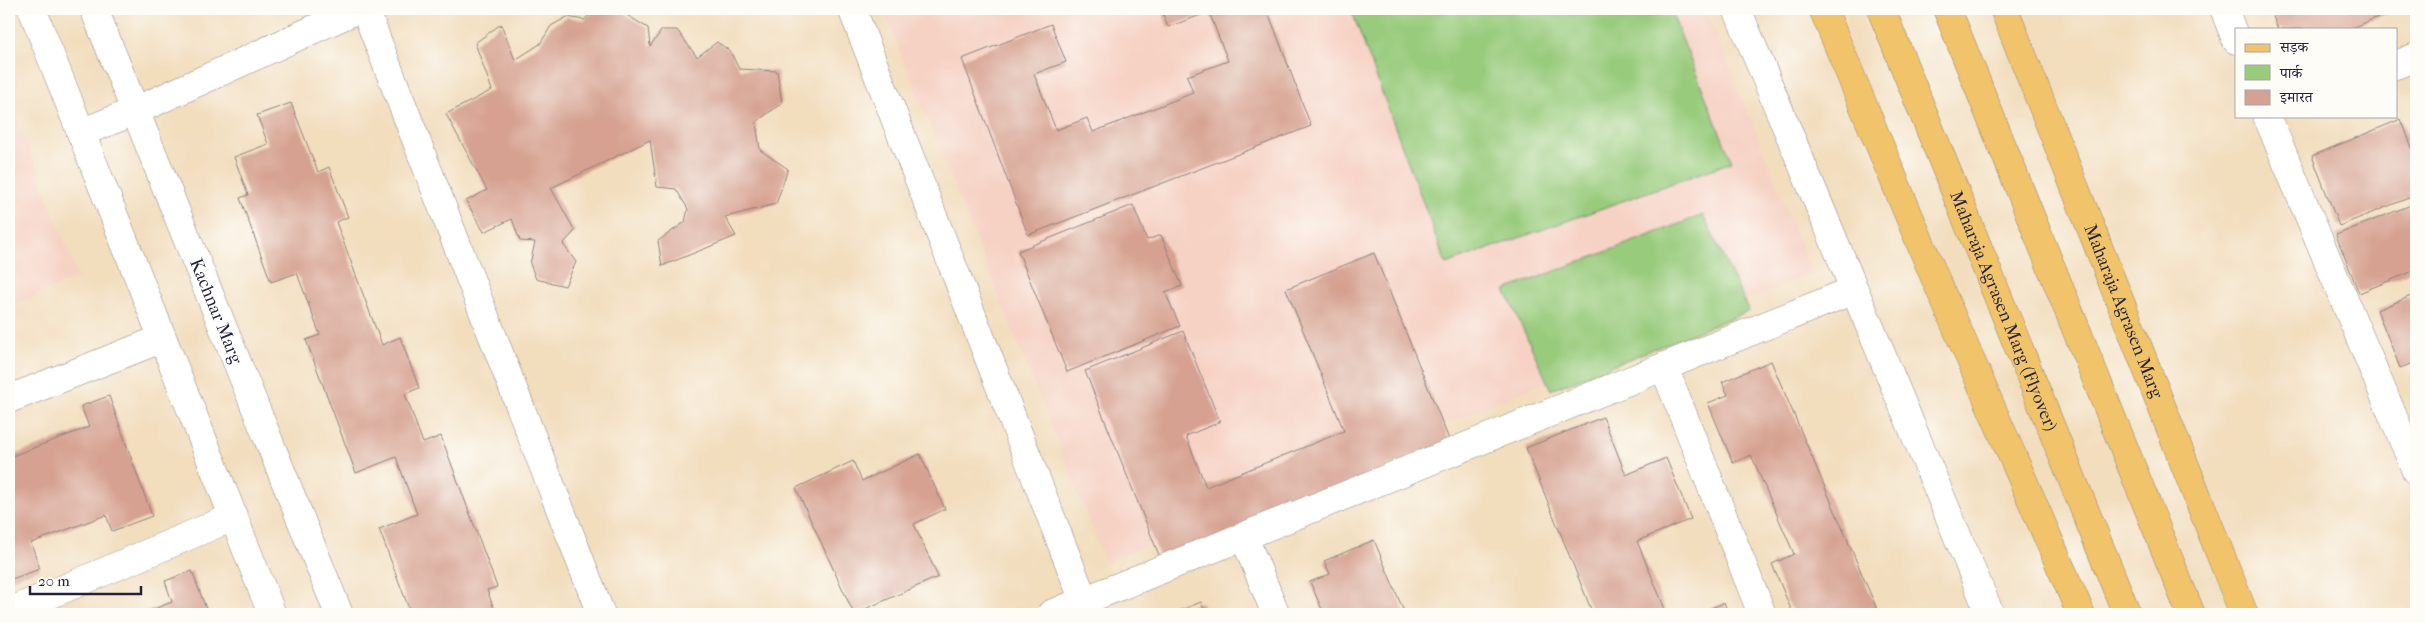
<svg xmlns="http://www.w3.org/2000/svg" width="2425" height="623" viewBox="0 0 2425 623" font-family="'IM FELL French Canon','Noto Serif Devanagari',serif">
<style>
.built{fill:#f6d2c4}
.green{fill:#98cb7c;stroke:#5d765c}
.building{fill:#d6a190}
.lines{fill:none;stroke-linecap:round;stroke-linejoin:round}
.minor-casing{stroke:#8a807c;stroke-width:29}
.major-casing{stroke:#8a807c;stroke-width:29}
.minor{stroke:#fff;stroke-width:28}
.major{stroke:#f1c36a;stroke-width:28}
.labels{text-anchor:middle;stroke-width:5;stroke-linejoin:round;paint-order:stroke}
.street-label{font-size:18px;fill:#22223b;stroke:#fdfcf7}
</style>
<rect width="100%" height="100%" fill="#fdfcf7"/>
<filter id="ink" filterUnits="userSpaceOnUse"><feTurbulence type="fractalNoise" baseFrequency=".02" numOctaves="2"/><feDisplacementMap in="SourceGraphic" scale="10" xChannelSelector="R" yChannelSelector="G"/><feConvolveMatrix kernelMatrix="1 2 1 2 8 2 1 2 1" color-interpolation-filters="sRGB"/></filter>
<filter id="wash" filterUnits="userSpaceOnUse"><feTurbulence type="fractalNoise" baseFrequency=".0096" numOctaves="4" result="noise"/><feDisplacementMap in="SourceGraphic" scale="20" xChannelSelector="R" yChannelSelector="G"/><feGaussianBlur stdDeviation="1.12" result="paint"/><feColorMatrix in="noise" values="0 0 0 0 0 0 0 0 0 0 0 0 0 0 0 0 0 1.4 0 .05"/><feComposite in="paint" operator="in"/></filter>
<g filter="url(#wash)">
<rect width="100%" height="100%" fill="#f2ddbd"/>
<g class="built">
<polygon points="883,9 1706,9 1812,273 1106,562"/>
<polygon points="9,95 78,278 9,306"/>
</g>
<g class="green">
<polygon points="1351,9 1670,9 1732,162 1446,264"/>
<polygon points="1703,215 1749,311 1551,390 1505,290"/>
</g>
<g id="blocks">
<g class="building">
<polygon points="596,9 617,9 648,28 650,46 662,30 677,30 697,57 717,42 730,51 739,69 777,71 782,103 756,122 760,150 788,169 776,204 725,217 736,236 662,266 658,241 685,222 688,209 676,189 657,187 650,140 551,188 575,231 563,244 576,262 565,286 536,279 530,264 535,242 520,241 512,219 484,232 466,201 487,190 446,114 492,90 475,43 501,24 515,60 540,44 551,26 567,17 584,20"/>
<polygon points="1161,9 1267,9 1311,126 1028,235 962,59 1051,24 1066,62 1034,74 1056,130 1087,118 1093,132 1193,93 1187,76 1228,61 1209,12 1168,27"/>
<polygon points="2270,9 2395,9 2395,10 2349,29 2278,29"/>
<polygon points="291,103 318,172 329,167 348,217 336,222 382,345 400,337 419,388 405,394 423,443 441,436 497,587 487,590 496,614 411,614 379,529 417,514 396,457 356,473 306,340 320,335 297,273 271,282 240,198 248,195 234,157 268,144 257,115"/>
<polygon points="2401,119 2416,158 2416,195 2339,226 2312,156"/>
<polygon points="2416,203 2416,270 2359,293 2336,235"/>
<polygon points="1133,205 1147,240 1161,235 1182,286 1165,292 1180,326 1067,372 1018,251"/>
<polygon points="1374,253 1450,442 1161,560 1085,371 1183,331 1220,422 1186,436 1206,487 1344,431 1286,289"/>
<polygon points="2416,294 2416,362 2400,368 2377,310"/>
<polygon points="1771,361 1879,614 1793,614 1772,564 1794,554 1751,455 1733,463 1708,403 1728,395 1722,382"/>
<polygon points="109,396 152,516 112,531 106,515 31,543 40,569 9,580 9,457 89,427 81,406"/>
<polygon points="1603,417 1626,475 1666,458 1691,519 1637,541 1667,614 1593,614 1526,448"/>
<polygon points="920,454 945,509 914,524 938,577 854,614 796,488 853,461 862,481"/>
<polygon points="1374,540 1405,614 1324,614 1310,582 1330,574 1324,561"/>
<polygon points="192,571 208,614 141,614 172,602 165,581"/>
<polygon points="1201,602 1206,614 1171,614"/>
<polygon points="1724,603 1729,614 1695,614"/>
</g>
</g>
</g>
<g filter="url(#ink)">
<use href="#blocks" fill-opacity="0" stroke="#8a807c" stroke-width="1"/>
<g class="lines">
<g class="minor-casing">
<g id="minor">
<polyline points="32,9 272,614"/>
<path id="s1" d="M94,9L339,614"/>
<polyline points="365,9 601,614"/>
<polyline points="852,9 1089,614"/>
<polyline points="1737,9 1990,614"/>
<polyline points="2224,9 2236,40"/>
<polyline points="2396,65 2416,57"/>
<polyline points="2267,116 2416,471"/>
<polyline points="81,133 135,111 358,9"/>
<polyline points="1664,367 1762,614"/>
<polyline points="9,399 161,339"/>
<polyline points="1244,537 1276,614"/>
<polyline points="9,612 233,517"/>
<polyline points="1051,614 1854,290"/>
</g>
</g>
<g class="major-casing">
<g id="major">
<polyline points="1823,9 1932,271 2081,614"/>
<path id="s2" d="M1881,9L2127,614"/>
<polyline points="1947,9 2191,614"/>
<path id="s3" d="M2004,9L2244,614"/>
</g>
</g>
<use href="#minor" class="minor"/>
<use href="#major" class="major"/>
</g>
</g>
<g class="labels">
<g class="street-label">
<text dy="6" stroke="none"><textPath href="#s1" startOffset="326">Kachnar Marg</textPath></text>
<text dy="6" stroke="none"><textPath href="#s2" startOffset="326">Maharaja Agrasen Marg (Flyover)</textPath></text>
<text dy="6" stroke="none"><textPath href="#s3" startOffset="325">Maharaja Agrasen Marg</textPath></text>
</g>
</g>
<rect width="2425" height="623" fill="none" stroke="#fdfcf7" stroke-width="30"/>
<rect x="2235" y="28" width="162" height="90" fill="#fdfcf7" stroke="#a5a5ac"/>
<rect x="2245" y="44" width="25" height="8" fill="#f1c36a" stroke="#a5a5ac"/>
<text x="2280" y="52" font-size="15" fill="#22223b">सड़क</text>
<rect x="2245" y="65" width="25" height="15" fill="#98cb7c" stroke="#a5a5ac"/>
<text x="2280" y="78" font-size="15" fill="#22223b">पार्क</text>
<rect x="2245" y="90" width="25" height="15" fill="#d6a190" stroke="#a5a5ac"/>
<text x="2280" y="102" font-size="15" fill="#22223b">इमारत</text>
<path d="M30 586v8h111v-8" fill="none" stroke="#22223b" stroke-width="2.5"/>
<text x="38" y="586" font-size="15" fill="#22223b" stroke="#fdfcf7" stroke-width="4" paint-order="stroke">20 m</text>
</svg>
